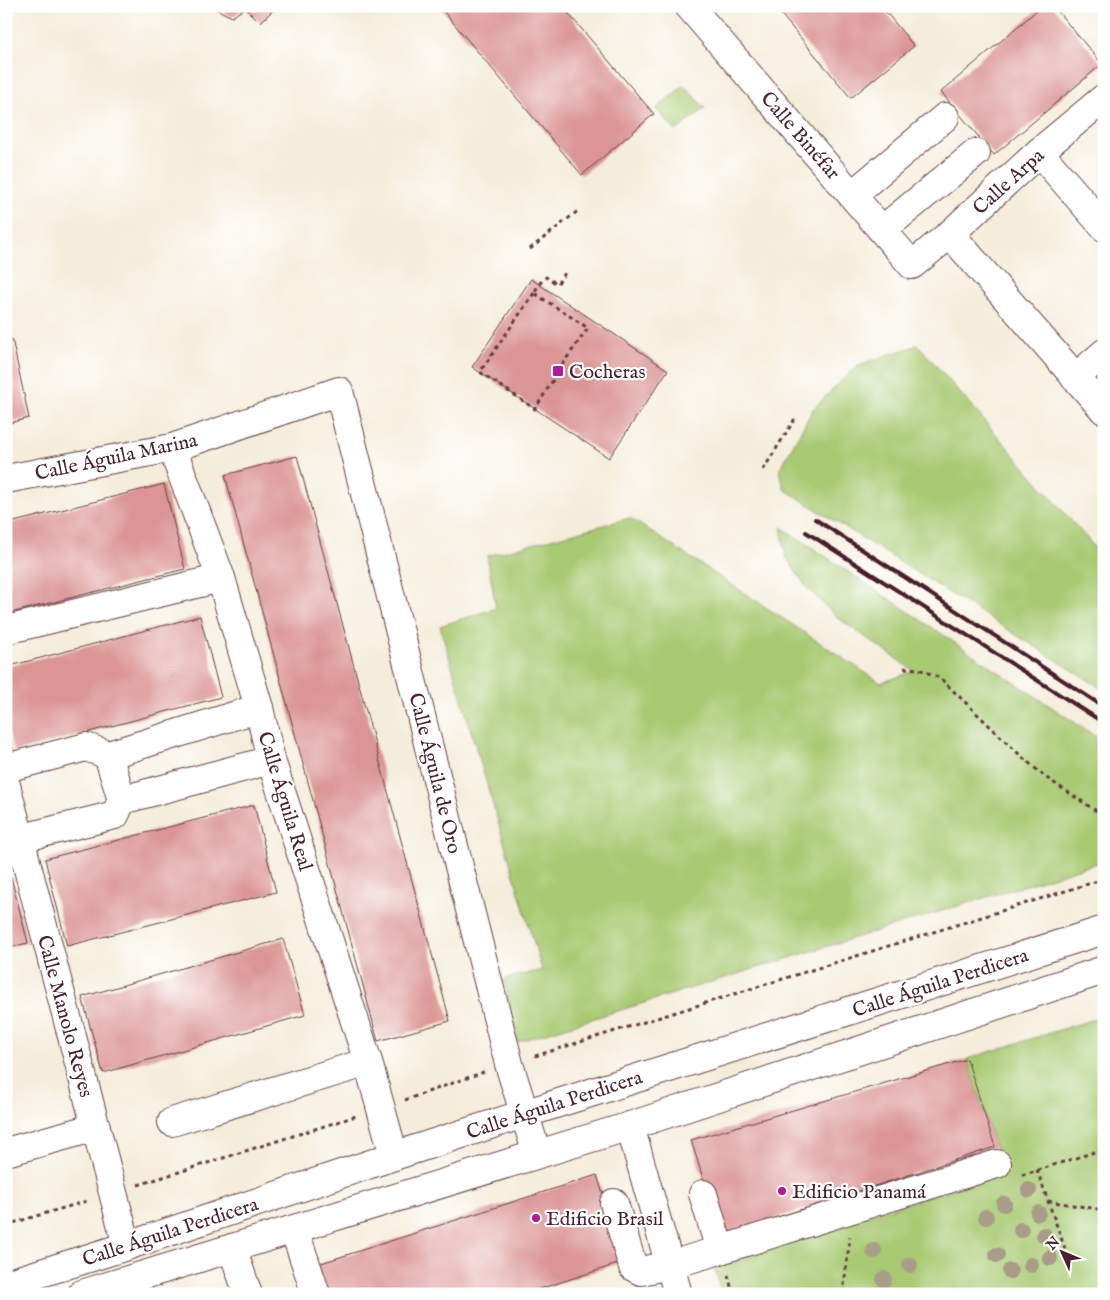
<svg xmlns="http://www.w3.org/2000/svg" width="1110" height="1300" viewBox="0 0 1110 1300" font-family="'IM FELL English',serif">
<style>
.green{fill:#a8ca72;stroke:#79744e}
.building{fill:#db9594}
.lines{fill:none;stroke-linecap:round;stroke-linejoin:round}
.minor-casing{stroke:#643e45;stroke-width:30}
.path{stroke:#643e45;stroke-width:3;stroke-dasharray:4 4;stroke-linecap:butt}
.minor{stroke:#fff;stroke-width:28}
.rail{stroke:#4a1f2b;stroke-width:4}
.tree{fill:#a99d88}
.poi-dot{fill:#b5179e;stroke:#fff;stroke-width:2}
.labels{text-anchor:middle;stroke-width:4.5;stroke-linejoin:round;paint-order:stroke}
.street-label{font-size:20px;fill:#4a1f2b;stroke:#fff}
.poi-label{font-size:20px;fill:#4a1f2b;stroke:#fff;text-anchor:start}
</style>
<rect width="100%" height="100%" fill="#fff"/>
<filter id="ink" filterUnits="userSpaceOnUse"><feTurbulence type="fractalNoise" baseFrequency=".02" numOctaves="2"/><feDisplacementMap in="SourceGraphic" scale="10" xChannelSelector="R" yChannelSelector="G"/><feConvolveMatrix kernelMatrix="1 2 1 2 8 2 1 2 1" color-interpolation-filters="sRGB"/></filter>
<filter id="wash" filterUnits="userSpaceOnUse"><feTurbulence type="fractalNoise" baseFrequency=".0096" numOctaves="4" result="noise"/><feDisplacementMap in="SourceGraphic" scale="20" xChannelSelector="R" yChannelSelector="G"/><feGaussianBlur stdDeviation="1.12" result="paint"/><feColorMatrix in="noise" values="0 0 0 0 0 0 0 0 0 0 0 0 0 0 0 0 0 1.4 0 .05"/><feComposite in="paint" operator="in"/></filter>
<g filter="url(#wash)">
<rect width="100%" height="100%" fill="#f4edda"/>
<g class="green">
<polygon points="684,85 705,108 676,131 656,109"/>
<polygon points="918,345 1104,558 1104,690 784,489 780,469 813,409 858,365"/>
<polygon points="630,518 881,683 914,671 838,618 807,588 786,557 781,527 1104,742 1104,861 517,1042 504,979 542,970 440,626 496,608 487,556"/>
<polygon points="1104,1016 1104,1294 722,1294 713,1263 1004,1173 967,1059"/>
</g>
<g id="blocks">
<g class="building">
<polygon points="210,6 277,6 260,23 245,8 232,17"/>
<polygon points="439,6 562,6 654,114 582,175"/>
<polygon points="774,6 881,6 914,46 851,98"/>
<polygon points="1042,6 1053,6 1102,64 994,155 941,92"/>
<polygon points="531,279 668,370 609,458 472,367"/>
<polygon points="12,339 29,418 6,424 6,341"/>
<polygon points="297,456 450,1021 378,1041 225,475"/>
<polygon points="164,484 185,569 6,614 6,524"/>
<polygon points="200,616 221,697 14,752 6,723 6,667"/>
<polygon points="254,805 276,892 67,946 45,859"/>
<polygon points="11,877 28,943 6,948 6,879"/>
<polygon points="283,939 305,1015 103,1073 82,997"/>
<polygon points="967,1059 995,1147 721,1236 691,1140"/>
<polygon points="597,1175 624,1262 524,1294 324,1294 315,1265"/>
</g>
</g>
</g>
<g filter="url(#ink)">
<use href="#blocks" fill-opacity="0" stroke="#643e45" stroke-width="1"/>
<g class="lines">
<g class="minor-casing">
<g id="minor">
<polyline points="689,6 912,265 950,234 1039,152 1104,98"/>
<polyline points="1039,152 1104,227"/>
<polyline points="852,195 945,117"/>
<polyline points="882,230 976,153"/>
<polyline points="950,234 1104,410"/>
<polyline points="1075,378 1104,353"/>
<polyline points="172,448 221,578 259,708 271,760 368,1062 394,1156"/>
<polyline points="6,479 172,448 339,391 509,1064 537,1154"/>
<polyline points="6,630 221,578"/>
<polyline points="259,708 108,755 122,800 271,760"/>
<polyline points="6,768 86,747 108,755"/>
<polyline points="6,785 127,1246"/>
<polyline points="6,842 115,815 122,800"/>
<polyline points="172,1122 368,1062"/>
<polyline points="630,1126 678,1294"/>
<polyline points="6,1152 96,1127"/>
<polyline points="614,1203 633,1267 641,1271 670,1265 720,1250 703,1194"/>
<polyline points="294,1229 316,1294"/>
<polyline points="232,1248 248,1294"/>
<polyline points="720,1250 997,1164"/>
<polyline points="6,1284 127,1246 394,1156 524,1114 1104,930"/>
<polyline points="82,1294 630,1126 1104,970"/>
</g>
</g>
<g class="path">
<polyline points="530,249 579,210"/>
<polyline points="534,293 480,372 535,409 555,377"/>
<polyline points="562,365 588,328 534,293 539,284 546,277 557,284 566,272"/>
<polyline points="763,470 796,417"/>
<polyline points="904,668 919,669 940,678 1023,758 1048,779 1104,816"/>
<polyline points="535,1056 1104,879"/>
<polyline points="405,1100 484,1072"/>
<polyline points="1037,1170 1069,1260"/>
<polyline points="1022,1175 1104,1149"/>
<polyline points="138,1185 356,1116"/>
<polyline points="1048,1201 1104,1210"/>
<polyline points="6,1225 87,1201"/>
<polyline points="728,1275 733,1294"/>
<polyline points="843,1294 850,1237"/>
</g>
<use href="#minor" class="minor"/>
<g class="rail">
<polyline points="815,519 1104,707"/>
<polyline points="806,532 1104,723"/>
</g>
</g>
<g class="tree">
<circle cx="1029" cy="1190" r="8"/>
<circle cx="1004" cy="1204" r="8"/>
<circle cx="1038" cy="1213" r="8"/>
<circle cx="986" cy="1217" r="8"/>
<circle cx="1021" cy="1230" r="8"/>
<circle cx="1044" cy="1235" r="8"/>
<circle cx="874" cy="1251" r="8"/>
<circle cx="997" cy="1255" r="8"/>
<circle cx="1050" cy="1258" r="8"/>
<circle cx="910" cy="1265" r="8"/>
<circle cx="1031" cy="1265" r="8"/>
<circle cx="1010" cy="1271" r="8"/>
<circle cx="884" cy="1279" r="8"/>
</g>
</g>
<g class="poi-dot">
<rect x="552" y="365" width="12" height="12" rx="2.5"/>
<circle cx="782" cy="1191" r="5"/>
<circle cx="536" cy="1218" r="5"/>
</g>
<g class="labels">
<g class="street-label">
<text transform="translate(801 135) rotate(49)" y="7">Calle Binéfar</text>
<text transform="translate(1008 181) rotate(-42)" y="7">Calle Arpa</text>
<text transform="translate(116 456) rotate(-12)" y="7">Calle Águila Marina</text>
<text transform="translate(436 773) rotate(76)" y="7">Calle Águila de Oro</text>
<text transform="translate(286 801) rotate(73)" y="7">Calle Águila Real</text>
<text transform="translate(940 982) rotate(-18)" y="7">Calle Águila Perdicera</text>
<text transform="translate(66 1016) rotate(75)" y="7">Calle Manolo Reyes</text>
<text transform="translate(554 1104) rotate(-18)" y="7">Calle Águila Perdicera</text>
<text transform="translate(170 1231) rotate(-18)" y="7">Calle Águila Perdicera</text>
</g>
<g class="poi-label">
<text x="569" y="378">Cocheras</text>
<text x="792" y="1198">Edificio Panamá</text>
<text x="546" y="1225">Edificio Brasil</text>
</g>
</g>
<rect width="1110" height="1300" fill="none" stroke="#fff" stroke-width="25"/>
<g transform="translate(1062 1252) rotate(314)" stroke="#ffffff" stroke-width="4" paint-order="stroke">
<path d="M0-4L9 19L0 12L-9 19Z" fill="#4a1f2b"/>
<text y="-8" font-size="14" font-weight="bold" text-anchor="middle" fill="#4a1f2b">N</text>
</g>
</svg>
